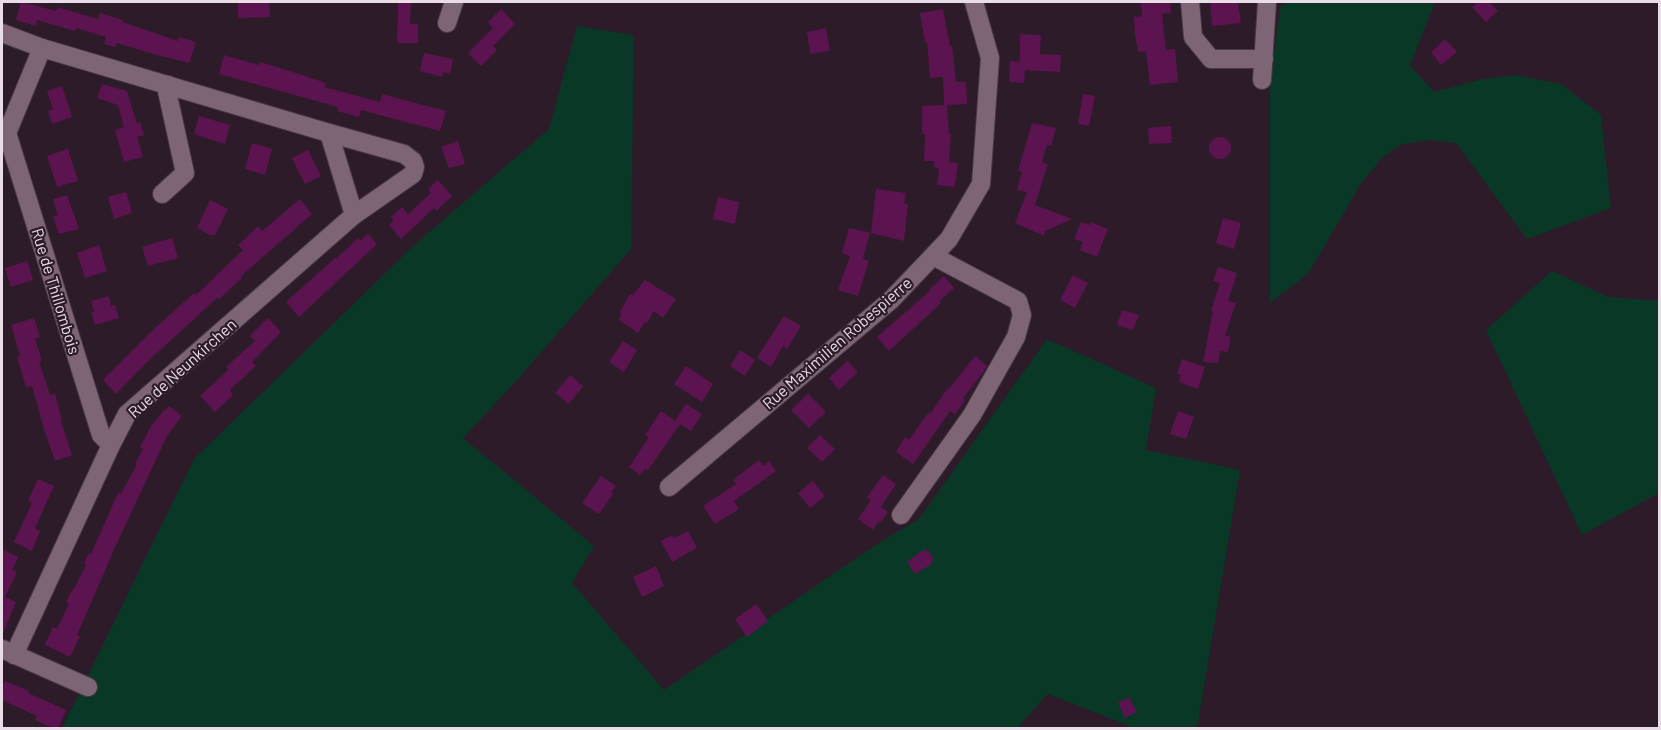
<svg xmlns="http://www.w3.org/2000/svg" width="1661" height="730" viewBox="0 0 1661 730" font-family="Barlow,sans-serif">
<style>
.green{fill:#0a3827}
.building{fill:#5b144f}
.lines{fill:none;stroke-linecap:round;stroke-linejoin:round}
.street-casing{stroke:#493a45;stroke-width:20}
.street{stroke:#7d6576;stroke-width:18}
.labels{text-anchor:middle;stroke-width:4.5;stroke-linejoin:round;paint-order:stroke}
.street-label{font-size:16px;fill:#ebdde7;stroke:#2e1b2a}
</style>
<rect width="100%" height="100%" fill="#2e1b2a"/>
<g class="green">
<polygon points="1288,2 1435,2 1410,65 1434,92 1483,79 1515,75 1561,84 1601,115 1611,208 1527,239 1456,143 1429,140 1400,145 1382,158 1360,185 1308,274 1270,303 1270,86 1280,7"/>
<polygon points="577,26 634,35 631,249 517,380 463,438 594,546 572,583 664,690 880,542 919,519 1047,339 1156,388 1146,450 1240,470 1197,728 1134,728 1048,694 1017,728 62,728 194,459 412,247 549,129"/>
<polygon points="1552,271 1608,297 1659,301 1659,493 1582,535 1486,330"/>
</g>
<g class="building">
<polygon points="21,2 56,11 57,7 98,19 100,13 123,20 122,22 178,41 179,37 196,42 189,63 157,55 117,43 115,47 104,44 106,37 76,28 75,31 37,20 36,26 16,20"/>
<polygon points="238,2 269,2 270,17 238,18"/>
<polygon points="398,2 411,2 410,24 418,24 418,43 397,43"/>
<polygon points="1141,2 1170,2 1171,13 1162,14 1166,50 1175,49 1178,82 1150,85 1146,51 1138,52 1135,34 1134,17 1142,16"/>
<polygon points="1210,2 1238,2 1241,23 1212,26"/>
<polygon points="1479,2 1489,2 1498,11 1486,22 1472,7"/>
<polygon points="501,9 515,24 493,46 497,50 481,66 468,53 493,28 488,22"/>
<polygon points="943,9 950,46 952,46 956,82 966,82 967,104 944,105 947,105 949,134 951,134 949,162 958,163 955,187 937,185 939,168 934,167 934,161 924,161 925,134 922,134 922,106 944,105 943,77 930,78 927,42 925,42 920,13"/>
<polygon points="826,28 830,51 810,54 807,32"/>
<polygon points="1020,34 1041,35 1040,54 1061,55 1060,72 1025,70 1024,83 1009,82 1010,61 1020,62"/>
<polygon points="1445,39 1457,52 1441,65 1431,52"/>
<polygon points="424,53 453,59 450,74 443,72 442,77 420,71"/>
<polygon points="224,55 259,65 260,62 299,74 326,83 324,87 380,102 382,94 446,111 440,131 361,110 359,117 337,111 338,107 219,74"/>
<polygon points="102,84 127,91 137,124 140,122 144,135 137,137 143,157 124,162 115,130 124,127 118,105 97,98"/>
<polygon points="62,86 72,117 52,124 48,111 53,109 47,91"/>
<polygon points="1083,94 1095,96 1089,126 1078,124"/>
<polygon points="199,116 230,125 225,144 194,134"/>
<polygon points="1032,123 1056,128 1051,146 1047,145 1042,162 1048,164 1035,205 1072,219 1045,231 1044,236 1015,223 1027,192 1017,190 1022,172 1018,171"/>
<polygon points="1171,126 1172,143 1149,144 1148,128"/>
<circle cx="1220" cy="148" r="11"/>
<polygon points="458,141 465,164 449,168 441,147"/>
<polygon points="252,143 272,149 265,175 245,169"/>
<polygon points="68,149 78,181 57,187 47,156"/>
<polygon points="308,150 321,176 305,184 292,158"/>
<polygon points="438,180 452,196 436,211 434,208 401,239 389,225 394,220 391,217 402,207 408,214 431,193 428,189"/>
<polygon points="876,189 906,193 904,203 908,204 904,241 871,233"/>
<polygon points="126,192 132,213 114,219 108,197"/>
<polygon points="67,195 79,229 59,234 53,216 58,215 53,199"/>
<polygon points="718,197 739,202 735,224 713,219"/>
<polygon points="300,199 312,214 240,277 242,278 219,299 218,297 146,363 116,394 103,380 155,328 194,293 196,295 243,250 238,245 258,226 262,231"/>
<polygon points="210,200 228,209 215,235 210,235 197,228"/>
<polygon points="1223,218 1241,223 1234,249 1216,243"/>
<polygon points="1081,222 1090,225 1091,222 1108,229 1097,257 1080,250 1083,242 1074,239"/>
<polygon points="849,228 870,233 863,259 869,261 858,296 838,290 850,256 842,253"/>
<polygon points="368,234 377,244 299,317 286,302 335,258 336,259 358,238 360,241"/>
<polygon points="172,238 178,258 148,266 142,247"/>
<polygon points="99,245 107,271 85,278 77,253"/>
<polygon points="27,261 33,280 11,287 5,268"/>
<polygon points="1218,267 1237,273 1228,301 1236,303 1225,335 1231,337 1228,352 1220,351 1218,363 1203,362 1213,311 1211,311 1220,283 1213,281"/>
<polygon points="1073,275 1088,283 1075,308 1060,300"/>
<polygon points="944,276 954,288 939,301 941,303 889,351 877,337 930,291 929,290"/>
<polygon points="645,280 676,299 663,318 654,311 647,323 644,323 638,333 619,320 621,316 620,312 630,294 633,295"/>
<polygon points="109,296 111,306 115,305 119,318 95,325 91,313 94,312 91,301"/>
<polygon points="1122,310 1139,315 1133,330 1117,325"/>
<polygon points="784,316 801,326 787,349 783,346 771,367 757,358"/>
<polygon points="34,318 40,337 35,339 42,361 39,362 50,395 55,394 62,421 61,421 72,455 55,461 43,426 32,386 26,387 17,357 20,356 11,325"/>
<polygon points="268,318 281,332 252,362 256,366 230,390 233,395 215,412 200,396 228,370 226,367 255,341 250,336"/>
<polygon points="623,341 637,350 624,372 609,362"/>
<polygon points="740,350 755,360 745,376 730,366"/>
<polygon points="975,356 987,366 981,375 963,398 965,400 955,414 950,411 913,464 896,452 905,437 909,440 928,413 930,414 948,388 949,389"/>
<polygon points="1182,359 1205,367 1198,389 1179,382 1181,375 1177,374"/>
<polygon points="847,361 858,372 839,390 829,378"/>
<polygon points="686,366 713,384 702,402 674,384"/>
<polygon points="570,375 583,386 569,404 555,393"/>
<polygon points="808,394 826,412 809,428 791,410"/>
<polygon points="686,404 702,414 691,431 675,421"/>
<polygon points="169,406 182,416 167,436 116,545 77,635 80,636 70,657 45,645 53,627 57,629 69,604 66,602 73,589 74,589 86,565 84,564 89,553 91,554 118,493 121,494 137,464 135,464 143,449 140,447 150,428 164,410 165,411"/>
<polygon points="661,411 680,424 648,470 645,469 640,475 629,467 649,437 645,435"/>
<polygon points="1178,411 1194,417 1186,439 1170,434"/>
<polygon points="820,435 835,449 822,462 807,448"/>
<polygon points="759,460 763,466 769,461 776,471 734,501 739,509 715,524 703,506 736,484 733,480"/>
<polygon points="883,475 896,484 881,507 888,512 880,523 878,522 873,530 858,519 871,500 867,497"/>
<polygon points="601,476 616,486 611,492 613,494 599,514 582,503"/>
<polygon points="38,479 54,486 35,528 40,531 32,551 14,542 32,503 28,501"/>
<polygon points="813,481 825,496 810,508 798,493"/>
<polygon points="688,531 697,548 672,562 661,541 672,535 674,538"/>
<polygon points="2,549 18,557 12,570 17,572 5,597 16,602 2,635"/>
<polygon points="924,549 925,551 928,550 934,560 931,562 932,564 915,574 907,562"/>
<polygon points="656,566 664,586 642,597 633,577"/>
<polygon points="756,604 768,621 747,637 735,619"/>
<polygon points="5,681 29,691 28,693 66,710 58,729 55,729 35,720 37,716 2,700 2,688"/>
<polygon points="1129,697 1137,712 1125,718 1118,703"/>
</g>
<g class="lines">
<g class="street-casing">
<g id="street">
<polyline points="1190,2 1193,37 1211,59 1264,59"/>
<polyline points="447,23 454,2"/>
<polyline points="2,33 42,48 329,133 354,215 127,414 111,445 14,655"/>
<polyline points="1262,80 1267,2"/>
<polyline points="7,133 101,435 111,445"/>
<polyline points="329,133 404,154 413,161 415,167 413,174 354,215"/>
<polyline points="3,143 42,48"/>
<polyline points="162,194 185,173 167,91 168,85"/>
<polyline points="669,487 891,300 949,239 981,184 990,58 974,2"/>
<polyline points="901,515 972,415 1016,337 1022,315 1018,301 933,256"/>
<polyline points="2,649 88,687"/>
</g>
</g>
<use href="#street" class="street"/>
</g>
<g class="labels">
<g class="street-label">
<text transform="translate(56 291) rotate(73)" y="6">Rue de Thillombois</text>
<text transform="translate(837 343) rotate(-41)" y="6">Rue Maximilien Robespierre</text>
<text transform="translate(182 368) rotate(-42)" y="6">Rue de Neunkirchen</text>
</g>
</g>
<rect width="1661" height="730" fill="none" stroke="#ebdde7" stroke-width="6"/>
</svg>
